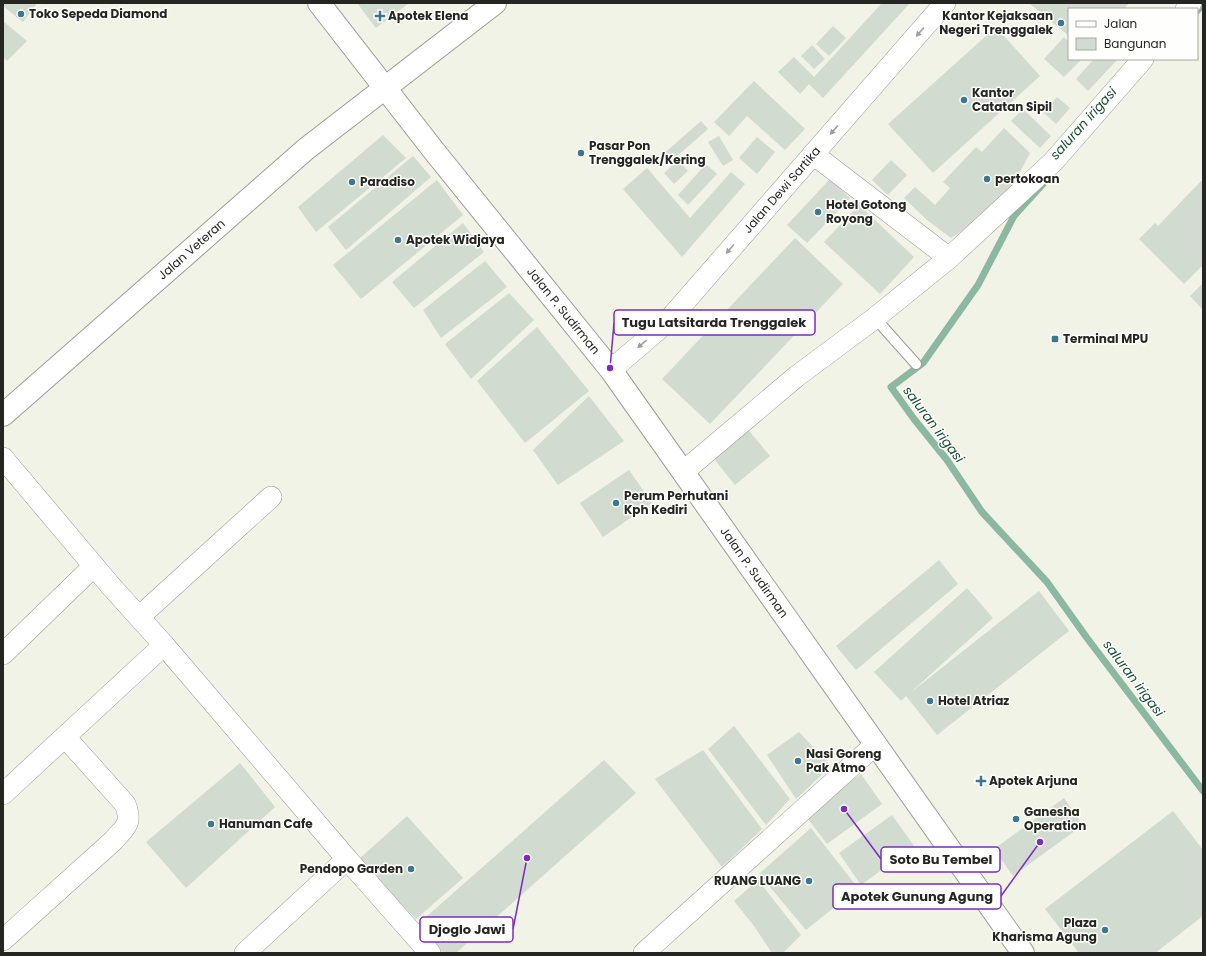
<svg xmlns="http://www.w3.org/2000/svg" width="1206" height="956" viewBox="0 0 1206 956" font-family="Poppins,sans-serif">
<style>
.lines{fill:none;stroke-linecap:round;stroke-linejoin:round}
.stream{stroke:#8cb7a0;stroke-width:7}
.building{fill:#d2dbcf}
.lane-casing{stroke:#9b9e90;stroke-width:12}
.street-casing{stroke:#9b9e90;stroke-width:22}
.secondary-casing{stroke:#9b9e90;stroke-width:24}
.highway-casing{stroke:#9b9e90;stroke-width:24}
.lane{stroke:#fff;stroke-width:10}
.street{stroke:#fff;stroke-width:21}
.secondary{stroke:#fff;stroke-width:22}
.highway{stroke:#fff;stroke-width:22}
.oneway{fill:#9d9d9b}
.poi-dot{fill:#3d7690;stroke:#fefffc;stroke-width:1.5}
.labels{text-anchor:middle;stroke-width:3;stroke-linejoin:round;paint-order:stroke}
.poi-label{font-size:12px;font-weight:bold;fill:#252621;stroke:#fefffc;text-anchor:start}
.street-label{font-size:12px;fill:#252621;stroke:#fefffc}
.water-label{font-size:13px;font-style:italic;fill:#174c35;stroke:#fefffc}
.leader{fill:none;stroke:#7b2cbf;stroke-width:1.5}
.callout-dot{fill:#7b2cbf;stroke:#fefffc;stroke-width:1.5}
.callout{fill:#fefffc;stroke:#7b2cbf;stroke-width:1.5}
.callout-label{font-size:13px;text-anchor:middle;font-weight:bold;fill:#252621}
</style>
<rect width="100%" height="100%" fill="#f0f3e5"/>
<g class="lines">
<g class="stream">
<polyline points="1197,11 1203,4"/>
<polyline points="1043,184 1014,216 978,285 923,363 891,387 914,419 947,460 982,512 1047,582 1087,638 1203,791"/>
</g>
</g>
<g class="building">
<polygon points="3,3 37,3 23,22 3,6"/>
<polygon points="357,3 409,3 376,28"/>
<polygon points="882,3 910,3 823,98 809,84 800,94 778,72 794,57 814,77"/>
<polygon points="1029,3 1129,3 1124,9 1069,9 1069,36"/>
<polygon points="3,21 27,41 7,61 3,57"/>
<polygon points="833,26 846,38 829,56 816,44"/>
<polygon points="996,27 1040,76 933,173 888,124"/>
<polygon points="1064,37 1069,42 1069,59 1082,59 1064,77 1044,59"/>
<polygon points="812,45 825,59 814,69 801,56"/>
<polygon points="1094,59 1118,59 1088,91 1076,79"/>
<polygon points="754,81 805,129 785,150 747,116 729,136 714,122"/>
<polygon points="1057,97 1070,108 1056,124 1043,112"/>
<polygon points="1023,109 1051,136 1040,148 1011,121"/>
<polygon points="701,121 708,129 667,165 660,157"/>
<polygon points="1004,128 1030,153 1002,206 951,238 927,220 904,198 915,187 935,205 950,188 943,182 976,147 982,152"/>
<polygon points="383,135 406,158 316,232 298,207"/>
<polygon points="719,136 733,160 723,166 708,142"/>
<polygon points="757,137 775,152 757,174 739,158"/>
<polygon points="413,156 431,177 346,250 328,227"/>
<polygon points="678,160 688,171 674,184 664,173"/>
<polygon points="891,160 907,175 888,195 872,180"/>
<polygon points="706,164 717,174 688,205 678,195"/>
<polygon points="647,168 690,218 731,172 745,184 682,257 623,189"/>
<polygon points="830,179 850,198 807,243 787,225"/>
<polygon points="1203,179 1203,265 1184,284 1139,239 1155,223 1158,226"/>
<polygon points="437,180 463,215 361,299 333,265"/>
<polygon points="859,205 914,257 880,294 824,242"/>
<polygon points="463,223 484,252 414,308 392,282"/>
<polygon points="795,238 843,284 710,424 662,379"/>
<polygon points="485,261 507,287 441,338 423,310"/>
<polygon points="1203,283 1203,310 1190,296"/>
<polygon points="509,293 534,320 471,379 445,344"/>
<polygon points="537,327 589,391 525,443 477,381"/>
<polygon points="589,396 624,441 558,485 533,450"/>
<polygon points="745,426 770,456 735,485 710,454"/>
<polygon points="629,470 652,503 603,537 580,503"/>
<polygon points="939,560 958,584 856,670 836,646"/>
<polygon points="967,588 993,618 910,693 1039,591 1069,631 937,735 906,696 901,701 874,672"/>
<polygon points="734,726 790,799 766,825 708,749"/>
<polygon points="799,732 831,766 796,799 767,755"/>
<polygon points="703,750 762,829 722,867 655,779"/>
<polygon points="604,760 636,793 456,953 443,953 418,924"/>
<polygon points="240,763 275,807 186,888 146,842"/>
<polygon points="861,774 882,804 827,844 805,815"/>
<polygon points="1064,798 1083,825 1013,876 994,849"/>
<polygon points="1173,811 1203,850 1203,916 1155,953 1079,953 1045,909"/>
<polygon points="892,815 914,846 861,885 839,853"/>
<polygon points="407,816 463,878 416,919 358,860"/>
<polygon points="811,828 858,888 806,930 759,874"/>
<polygon points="758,880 801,935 783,953 772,953 754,926 734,901"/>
</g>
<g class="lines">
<g class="lane-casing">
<polyline id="lane" points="875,318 916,364"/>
</g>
<g class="street-casing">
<g id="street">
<polyline points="1186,9 1191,3"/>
<polyline points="813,154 949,258"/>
<path id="s1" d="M611,370L667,322L945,3"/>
<polyline points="3,458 110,585 164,645 347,859"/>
<polyline points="683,472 797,376 875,318 949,258 1053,162 1143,59"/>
<polyline points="139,617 271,497"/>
<polyline points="3,654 94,566"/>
<polyline points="3,794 164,645"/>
<path d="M3,940L113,841C125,827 133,824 125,804L65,737"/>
<polyline points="245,953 347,859 430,953"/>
<polyline points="644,953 876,744"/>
</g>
</g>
<g class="secondary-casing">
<g id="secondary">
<path id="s2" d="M3,415L306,149L495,3"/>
</g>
</g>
<g class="highway-casing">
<g id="highway">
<path id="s3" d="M319,3L434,151L611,370L1023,953"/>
</g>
</g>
<use href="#lane" class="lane"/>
<use href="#street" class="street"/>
<use href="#secondary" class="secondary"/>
<use href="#highway" class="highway"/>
</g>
<defs><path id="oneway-solid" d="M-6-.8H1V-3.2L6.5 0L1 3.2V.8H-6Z"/></defs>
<g class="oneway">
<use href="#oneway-solid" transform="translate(920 32) rotate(131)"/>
<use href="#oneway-solid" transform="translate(834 130) rotate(131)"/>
<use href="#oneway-solid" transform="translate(730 249) rotate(131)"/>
<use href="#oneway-solid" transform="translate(642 344) rotate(139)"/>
</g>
<g class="poi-dot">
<circle cx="21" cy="14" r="4"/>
<path d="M378 10h4v4h4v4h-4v4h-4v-4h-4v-4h4z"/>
<circle cx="1061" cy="23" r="4"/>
<circle cx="964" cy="100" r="4"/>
<circle cx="581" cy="153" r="4"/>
<circle cx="987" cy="179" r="4"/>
<circle cx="352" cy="182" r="4"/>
<circle cx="818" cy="212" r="4"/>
<circle cx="398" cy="240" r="4"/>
<rect x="1051" y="335" width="8" height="8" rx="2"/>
<circle cx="616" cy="503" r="4"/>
<circle cx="930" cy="701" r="4"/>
<circle cx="798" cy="761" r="4"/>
<path d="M979 775h4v4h4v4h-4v4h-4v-4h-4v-4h4z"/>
<circle cx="1016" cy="819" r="4"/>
<circle cx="211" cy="824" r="4"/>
<circle cx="411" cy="869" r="4"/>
<circle cx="809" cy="881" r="4"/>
<circle cx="1105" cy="930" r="4"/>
</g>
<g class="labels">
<g class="poi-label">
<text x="29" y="18">Toko Sepeda Diamond</text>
<text x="388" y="20">Apotek Elena</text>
<text x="1053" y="20" text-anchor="end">Kantor Kejaksaan<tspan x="1053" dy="14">Negeri Trenggalek</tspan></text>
<text x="972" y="97">Kantor<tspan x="972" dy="14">Catatan Sipil</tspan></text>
<text x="589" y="150">Pasar Pon<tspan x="589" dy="14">Trenggalek/Kering</tspan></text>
<text x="995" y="183">pertokoan</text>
<text x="360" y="186">Paradiso</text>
<text x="826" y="209">Hotel Gotong<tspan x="826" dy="14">Royong</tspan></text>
<text x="406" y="244">Apotek Widjaya</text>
<text x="1063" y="343">Terminal MPU</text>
<text x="624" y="500">Perum Perhutani<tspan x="624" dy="14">Kph Kediri</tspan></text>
<text x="938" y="705">Hotel Atriaz</text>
<text x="806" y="758">Nasi Goreng<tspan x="806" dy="14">Pak Atmo</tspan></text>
<text x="989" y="785">Apotek Arjuna</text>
<text x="1024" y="816">Ganesha<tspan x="1024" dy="14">Operation</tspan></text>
<text x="219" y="828">Hanuman Cafe</text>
<text x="403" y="873" text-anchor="end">Pendopo Garden</text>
<text x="801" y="885" text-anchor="end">RUANG LUANG</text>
<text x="1097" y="927" text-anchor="end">Plaza<tspan x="1097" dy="14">Kharisma Agung</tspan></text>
</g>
<g class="street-label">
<text dy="4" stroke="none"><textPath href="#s1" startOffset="249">Jalan Dewi Sartika</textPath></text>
<text dy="4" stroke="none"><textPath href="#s2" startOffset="251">Jalan Veteran</textPath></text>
<text dy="4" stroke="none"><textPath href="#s3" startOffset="393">Jalan P. Sudirman</textPath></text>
<text dy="4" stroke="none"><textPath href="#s3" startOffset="717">Jalan P. Sudirman</textPath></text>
</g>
<g class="water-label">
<text transform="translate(1083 123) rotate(-48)" y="5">saluran irigasi</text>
<text transform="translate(934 424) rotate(53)" y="5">saluran irigasi</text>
<text transform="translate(1134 678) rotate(53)" y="5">saluran irigasi</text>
</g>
</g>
<path class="leader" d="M610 368L614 323M844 809L881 859M1040 842L1001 896M527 858L513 929"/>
<g class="callout-dot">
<circle cx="610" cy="368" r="4"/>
<circle cx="844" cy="809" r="4"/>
<circle cx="1040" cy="842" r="4"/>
<circle cx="527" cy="858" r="4"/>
</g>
<g class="callout">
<rect x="614" y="310" width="201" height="25" rx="4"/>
<rect x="881" y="847" width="119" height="25" rx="4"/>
<rect x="833" y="884" width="168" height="25" rx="4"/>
<rect x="420" y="917" width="93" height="25" rx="4"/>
</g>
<g class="callout-label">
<text x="714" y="327">Tugu Latsitarda Trenggalek</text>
<text x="941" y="864">Soto Bu Tembel</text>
<text x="917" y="901">Apotek Gunung Agung</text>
<text x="467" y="934">Djoglo Jawi</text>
</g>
<rect width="1206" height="956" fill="none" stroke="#252621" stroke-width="8"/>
<rect x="1068" y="8" width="130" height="52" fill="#fefffc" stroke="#a7a8a4"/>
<rect x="1076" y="21" width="20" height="6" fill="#ffffff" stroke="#a7a8a4"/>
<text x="1104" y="28" font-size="12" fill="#252621">Jalan</text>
<rect x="1076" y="38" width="20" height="12" fill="#d2dbcf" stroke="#a7a8a4"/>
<text x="1104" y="48" font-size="12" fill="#252621">Bangunan</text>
</svg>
